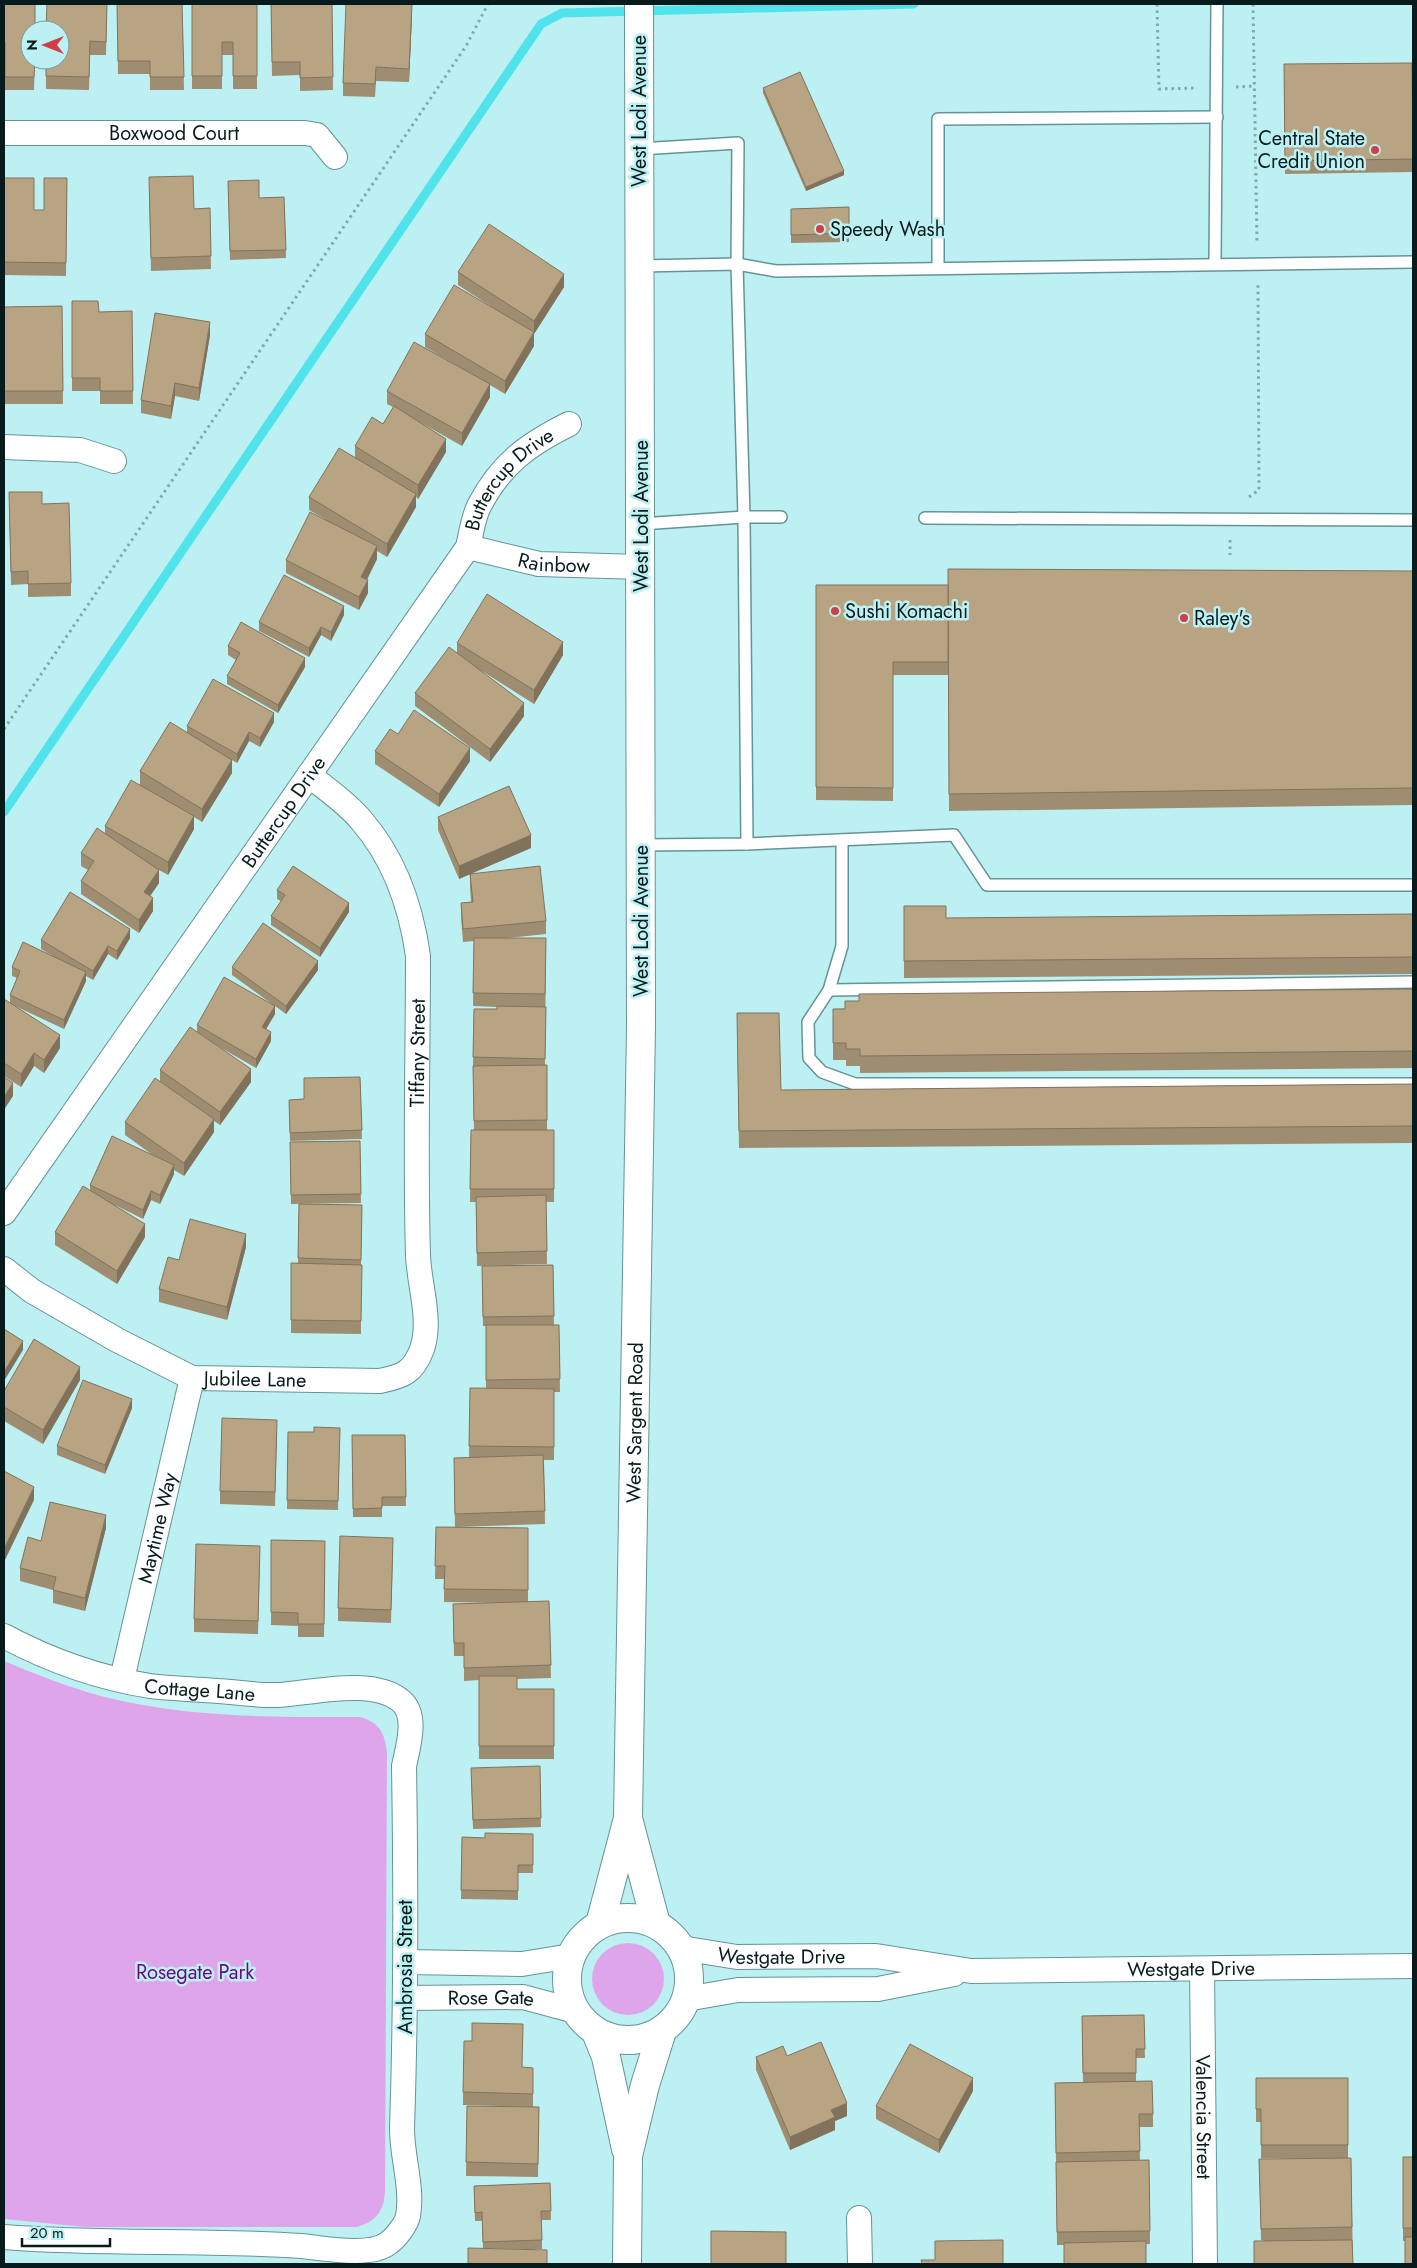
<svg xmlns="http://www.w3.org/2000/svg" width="1417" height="2268" viewBox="0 0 1417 2268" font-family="Jost,sans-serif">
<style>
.green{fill:#dfa5eb}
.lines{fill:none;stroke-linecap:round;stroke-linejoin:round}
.stream{stroke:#51e3eb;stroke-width:9}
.service-casing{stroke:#649496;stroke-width:14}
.minor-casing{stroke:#649496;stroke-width:26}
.tertiary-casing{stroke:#649496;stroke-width:30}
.path{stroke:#81a9ab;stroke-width:3;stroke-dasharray:2.5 4;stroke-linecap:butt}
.service{stroke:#fff;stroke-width:11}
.minor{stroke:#fff;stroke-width:24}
.tertiary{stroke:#fff;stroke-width:28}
.wall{fill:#9e8d70}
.shaded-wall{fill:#81735b}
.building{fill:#b8a482;stroke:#81735b}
.poi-dot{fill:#cf3f4a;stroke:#bdf0f2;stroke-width:2}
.labels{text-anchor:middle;stroke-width:5;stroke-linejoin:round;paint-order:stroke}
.street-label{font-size:20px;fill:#071b1c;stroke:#bdf0f2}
.poi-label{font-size:20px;fill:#071b1c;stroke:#bdf0f2;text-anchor:start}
.park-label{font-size:20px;fill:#6d067f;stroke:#bdf0f2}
</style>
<rect width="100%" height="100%" fill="#bdf0f2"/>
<g class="green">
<path d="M4,1661C47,1679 91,1696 137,1704C211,1718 286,1717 360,1717C379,1722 385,1733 387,1752L385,2191C384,2211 377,2221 357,2227H85L4,2219Z"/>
<circle cx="628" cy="1979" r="36"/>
</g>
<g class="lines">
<polyline class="stream" points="4,812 541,24 562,13 914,4"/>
<g class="service-casing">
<g id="service">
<polyline points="639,149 738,143 737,264 744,517 747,844"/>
<polyline points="1215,263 1217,4"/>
<polyline points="640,266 737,264 776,271 1413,262"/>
<polyline points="938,268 938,119 1217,117"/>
<polyline points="925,518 1413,520"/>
<polyline points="641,524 744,517 781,517"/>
<polyline points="842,840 842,946 829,990 808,1022 809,1058 822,1072 855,1084 1413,1084"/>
<polyline points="642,845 747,844 954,835 987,885 1413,885"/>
<polyline points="829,990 1413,982"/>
</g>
</g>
<g class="minor-casing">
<g id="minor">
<path id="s1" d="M4,133H305L317,135L335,157"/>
<polyline points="4,447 80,450 114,461"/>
<path id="s2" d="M468,547L539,564L641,567"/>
<path id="s3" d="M4,1213L468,547C471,535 473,518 479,506C501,464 527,445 569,424"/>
<path id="s4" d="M4,1269L32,1291L117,1340L192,1378L380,1381C403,1376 413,1373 422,1349C432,1320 419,1285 418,1255C415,1156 418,1055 418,956C411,906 395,859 361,820C347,803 326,789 309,775"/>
<path id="s5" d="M4,1636C49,1660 99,1678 150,1686C172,1689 196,1689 218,1691C238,1692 259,1696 279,1695C312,1693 373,1677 401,1701C418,1715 408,1747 404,1766C406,1887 406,2008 402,2129C402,2158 413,2187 408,2216C406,2225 395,2239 387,2244C369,2257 323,2248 301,2246C202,2239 103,2245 4,2237"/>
<path id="s6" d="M122,1679L192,1378"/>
<path id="s7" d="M681,1948L737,1957L876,1956L971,1971L1413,1966"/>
<polyline points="407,1962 522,1964 571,1956"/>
<path id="s8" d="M1202,1969L1205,2264"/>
<path id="s9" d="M406,1998L523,1997L575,2011"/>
<polyline points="686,1999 738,1990 878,1989 954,1974"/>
<polyline points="859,2218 860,2264"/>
</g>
</g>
<g class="tertiary-casing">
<g id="tertiary">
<polyline points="629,1822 656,1924"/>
<circle cx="628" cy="1979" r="61"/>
<path id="s10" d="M600,1924L628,1818L641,1027L639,4"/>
<polyline points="596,2032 606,2057 626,2149"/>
<polyline points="627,2264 628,2156 645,2085 662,2031"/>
</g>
</g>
<g class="path">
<polyline points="1157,4 1159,89 1197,88"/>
<polyline points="1253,4 1257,243"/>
<polyline points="1236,87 1255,86"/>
<polyline points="1249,497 1259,490 1258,285"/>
<polyline points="1230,540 1230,555"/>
<polyline points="4,729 466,46 488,4"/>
</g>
<use href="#service" class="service"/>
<use href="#minor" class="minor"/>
<use href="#tertiary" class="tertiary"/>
</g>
<g class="wall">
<polygon points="4,4 35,60 34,90 5,90 5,55 4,55"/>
<polygon points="107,4 106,55 90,55 89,90 46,89 46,60"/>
<polygon points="117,4 182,4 184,90 150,90 150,74 118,74"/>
<polygon points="192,4 257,4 257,89 233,89 233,55 222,55 222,89 192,89"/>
<polygon points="271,4 332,4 333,90 300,91 300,75 272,76"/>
<polygon points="412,14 409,82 376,81 375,97 343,96 343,83"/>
<polygon points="1284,64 1413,115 1413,172 1285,174"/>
<polygon points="763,88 844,175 806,191 763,93"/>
<polygon points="4,178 34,210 44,210 67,178 66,276 4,275"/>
<polygon points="228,181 259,198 284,197 286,258 230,260"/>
<polygon points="149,190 194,209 210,208 211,269 151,271"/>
<polygon points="849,207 849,242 791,243 791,209"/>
<polygon points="458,272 564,287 534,334 534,346 505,394 490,385 490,397 462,446 416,420 446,452 418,499 416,497 416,507 387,557 377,551 377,559 367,580 368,593 359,610 286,573 286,560 325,519 309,510 309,497 355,457 355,446 383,424 393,407 387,404 387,391 454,364 425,347 425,334 495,309 458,285"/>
<polygon points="72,301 99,312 132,311 133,404 100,404 100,391 72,391"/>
<polygon points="62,306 63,404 4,404 4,307"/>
<polygon points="210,335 199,401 175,396 171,419 141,413 141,400"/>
<polygon points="42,504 71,583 71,596 28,597 28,584 11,585 9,505"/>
<polygon points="948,569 1413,571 1413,805 949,811"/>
<polygon points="816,585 948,585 948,675 893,675 893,801 816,800"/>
<polygon points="344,615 331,641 321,635 309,657 259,631 259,622"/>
<polygon points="457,643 563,655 534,704 482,671 524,716 490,762 415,706 415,693 457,653"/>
<polygon points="228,646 305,667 278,713 227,684 227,676 236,660 228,655"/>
<polygon points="274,722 260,747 249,741 237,763 232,760 232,773 202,822 194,817 194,829 168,875 159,870 159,883 150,896 153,911 139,933 81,894 81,881 88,870 81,866 81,853 105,833 105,826 140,784 140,771 187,732 187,726"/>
<polygon points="398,734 470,761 439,807 375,764 375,751"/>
<polygon points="438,817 531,848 472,873 546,921 546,934 507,938 546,938 545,1065 547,1065 547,1130 554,1130 554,1202 546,1202 547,1264 477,1266 476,1202 470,1202 471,1130 474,1130 473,1066 474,1009 497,1009 497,1007 473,1006 474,941 463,942 461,917 461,903 471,902 470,887 470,874 459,879 438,830"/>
<polygon points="277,890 349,912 320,957 271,925 271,916 281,901 277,899"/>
<polygon points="904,906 946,918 1413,914 1413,974 904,978"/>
<polygon points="130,938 117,960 108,954 93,980 86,976 86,981 64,1029 15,1006 60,1048 44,1073 34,1066 21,1087 4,1076 4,999 10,1003 10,995 17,978 12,976 12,967 58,959 41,949 41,940"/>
<polygon points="232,967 318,970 286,1014 275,1006 275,1014 266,1029 271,1041 256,1068 216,1045 251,1082 220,1125 214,1121 214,1132 184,1176 174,1170 174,1174 160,1204 151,1200 143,1219 115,1205 145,1237 117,1284 55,1245 55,1232 90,1190 90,1185 154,1156 125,1135 125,1122 160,1082 160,1070 197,1032 197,1025 272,1004 232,975"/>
<polygon points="1413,989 1413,1068 860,1073 860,1066 846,1066 846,1060 833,1060 833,1009"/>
<polygon points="737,1030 781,1090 1413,1084 1413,1143 739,1148"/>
<polygon points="360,1077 362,1139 290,1141 289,1100 304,1099"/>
<polygon points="360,1141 361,1203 291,1204 290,1142"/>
<polygon points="299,1204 362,1205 361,1264 361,1334 291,1333 291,1263 298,1263"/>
<polygon points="246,1247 227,1320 159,1302 159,1289 179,1260"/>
<polygon points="553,1265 554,1325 559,1325 560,1392 554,1392 554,1460 544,1460 545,1524 455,1527 454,1471 469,1458 470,1388 486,1389 486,1326 483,1326 482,1266"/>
<polygon points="80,1380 43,1444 4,1421 4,1391"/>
<polygon points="132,1408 105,1474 57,1455 57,1446"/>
<polygon points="340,1428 338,1510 287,1509 288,1432 314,1432"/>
<polygon points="277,1433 275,1506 220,1504 220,1491"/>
<polygon points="352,1435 405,1435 406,1506 382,1506 382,1517 353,1517"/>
<polygon points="436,1527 528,1528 528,1602 549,1601 551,1678 517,1679 517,1689 554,1689 554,1759 479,1759 479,1680 464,1681 464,1656 454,1656 453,1604 500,1603 444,1602 444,1579 435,1579"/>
<polygon points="106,1528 85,1611 53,1603 53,1590 20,1581 20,1568 41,1541"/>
<polygon points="271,1540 325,1541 324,1637 298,1637 298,1626 271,1625"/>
<polygon points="393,1551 391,1623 338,1621 338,1608"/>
<polygon points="260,1559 258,1634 194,1632 194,1619"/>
<polygon points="540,1766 541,1827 473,1829 471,1777"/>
<polygon points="533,1834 533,1873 518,1873 518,1900 461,1899 462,1837 485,1838"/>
<polygon points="1144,2015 1145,2058 1136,2058 1136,2081 1153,2114 1153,2127 1139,2127 1140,2160 1149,2160 1150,2244 1057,2245 1055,2083 1083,2082 1082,2016"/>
<polygon points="472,2041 522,2067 533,2068 533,2107 463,2105 463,2092"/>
<polygon points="787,2056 847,2116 835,2121 835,2130 790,2150 756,2070 756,2057"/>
<polygon points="1256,2078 1348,2078 1348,2158 1261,2158 1261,2122 1256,2122"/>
<polygon points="973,2091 939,2153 876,2119 876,2106"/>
<polygon points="467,2106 539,2107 538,2177 466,2176"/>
<polygon points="1403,2157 1413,2157 1413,2264 1405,2241 1403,2241"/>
<polygon points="1351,2158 1353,2264 1261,2240 1259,2159"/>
<polygon points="550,2183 551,2220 542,2220 542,2249 523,2249 483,2248 482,2221 475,2221 474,2186"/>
</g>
<g class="shaded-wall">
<polygon points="412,4 412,14 409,82 409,69"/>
<polygon points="844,171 844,175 806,191 806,187"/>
<polygon points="564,274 564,287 534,334 534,346 505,394 505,381 534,333 534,321"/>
<polygon points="210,322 210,335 199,401 199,388"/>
<polygon points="175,383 175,396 171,419 171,406"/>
<polygon points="490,384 490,397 462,446 462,433"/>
<polygon points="446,439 446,452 418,499 418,485"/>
<polygon points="416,494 416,507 387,557 387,544"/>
<polygon points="377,546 377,559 361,590 361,577"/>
<polygon points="368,580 368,593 359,610 359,597"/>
<polygon points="344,606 344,615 331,641 331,632"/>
<polygon points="321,627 321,635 309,657 309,648"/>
<polygon points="563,642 563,655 534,704 534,690"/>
<polygon points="305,658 305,667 278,713 278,705"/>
<polygon points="524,703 524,716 490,762 490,749"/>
<polygon points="274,713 274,722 260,747 260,738"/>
<polygon points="249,732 249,741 237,763 237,754"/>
<polygon points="470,748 470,761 439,807 439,794"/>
<polygon points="232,760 232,773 202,822 202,809"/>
<polygon points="194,816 194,829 168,875 168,862"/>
<polygon points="531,835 531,848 459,879 459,866"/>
<polygon points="159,870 159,883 144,905 144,892"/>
<polygon points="153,898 153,911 139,933 139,920"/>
<polygon points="349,903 349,912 320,957 320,948"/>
<polygon points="130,929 130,938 117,960 117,951"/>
<polygon points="108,946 108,954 93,980 93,971"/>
<polygon points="318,961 318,970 286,1014 286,1006"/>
<polygon points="86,972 86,981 64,1029 64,1020"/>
<polygon points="275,1006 275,1014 262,1036 262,1027"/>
<polygon points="271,1032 271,1041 256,1068 256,1059"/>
<polygon points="60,1035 60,1048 44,1073 44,1060"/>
<polygon points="34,1053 34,1066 21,1087 21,1074"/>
<polygon points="251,1069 251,1082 220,1125 220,1112"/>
<polygon points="13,1083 13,1096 4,1110 4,1097"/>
<polygon points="214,1119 214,1132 184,1176 184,1163"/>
<polygon points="174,1165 174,1174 160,1204 160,1195"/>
<polygon points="151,1191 151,1200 143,1219 143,1210"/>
<polygon points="145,1224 145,1237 117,1284 117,1271"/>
<polygon points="246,1234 246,1247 227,1320 227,1307"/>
<polygon points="23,1341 23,1350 4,1381 4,1372"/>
<polygon points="80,1367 80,1380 43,1444 43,1430"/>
<polygon points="132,1399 132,1408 105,1474 105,1465"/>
<polygon points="34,1487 34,1500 4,1562 4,1549"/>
<polygon points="106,1515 106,1528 85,1611 85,1598"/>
<polygon points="973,2078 973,2091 939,2153 939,2140"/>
<polygon points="847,2103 847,2116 835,2121 835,2130 790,2150 790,2137 831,2110"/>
</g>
<g class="building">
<polygon points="4,4 35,4 35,30 30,30 30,60 35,60 34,77 5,77 5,42 4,42"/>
<polygon points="47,4 107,4 106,42 90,41 89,77 46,76 46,60 60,60 60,30 46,30"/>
<polygon points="117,4 182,4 184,77 150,77 150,61 118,61"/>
<polygon points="192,4 257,4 257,76 233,76 233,42 222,42 222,76 192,76"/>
<polygon points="271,4 332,4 333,77 300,78 300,62 272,62"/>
<polygon points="346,4 412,4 409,69 376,67 375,84 343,83"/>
<polygon points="1412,63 1413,159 1285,161 1284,64"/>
<polygon points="800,72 844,171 806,187 763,88"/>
<polygon points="193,176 194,209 210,208 211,256 151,258 149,177"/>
<polygon points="4,178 34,178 34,210 44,210 44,178 67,178 66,263 4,262"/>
<polygon points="259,180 259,198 284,197 286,250 230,251 228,181"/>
<polygon points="849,207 849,233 791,235 791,209"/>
<polygon points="489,224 564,274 534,321 458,272"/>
<polygon points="454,285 534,332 505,381 425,334"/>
<polygon points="72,301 98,301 99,312 132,311 133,391 100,391 100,378 72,378"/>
<polygon points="62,306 63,391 4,391 4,307"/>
<polygon points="155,313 210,322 199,388 175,383 171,406 141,400"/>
<polygon points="414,342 490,384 462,433 387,391"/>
<polygon points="394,406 446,439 418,485 355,446 372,417 383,424"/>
<polygon points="339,448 416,494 387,544 309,497"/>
<polygon points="9,492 42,492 42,504 69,503 71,583 28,584 28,571 11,572"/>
<polygon points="310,512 377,546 361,577 368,580 359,597 286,560"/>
<polygon points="948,569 1413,571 1413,788 949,794"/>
<polygon points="284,575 344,606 331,632 321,627 309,648 259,622"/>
<polygon points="816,585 948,585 948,662 893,662 893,788 816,787"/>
<polygon points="487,594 563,642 534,690 457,643"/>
<polygon points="241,622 305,658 278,705 227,676 240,653 228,646"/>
<polygon points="449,647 524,703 490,749 415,693"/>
<polygon points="213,679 274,713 260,738 249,732 237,754 187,726"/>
<polygon points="414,710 470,748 439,794 375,751 390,729 398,734"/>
<polygon points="170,722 232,760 202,809 140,771"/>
<polygon points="131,780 194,816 168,862 105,826"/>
<polygon points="509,786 531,835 459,866 438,817"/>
<polygon points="97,828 159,870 144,892 153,898 139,920 81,881 94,861 81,853"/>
<polygon points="293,866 349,903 320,948 271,916 285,895 277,890"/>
<polygon points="540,866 546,921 463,929 461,903 473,902 470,874"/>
<polygon points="70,892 130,929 117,951 108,946 93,971 41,940"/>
<polygon points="904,906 946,906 946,918 1413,914 1413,957 904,961"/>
<polygon points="263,923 318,961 286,1006 232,967"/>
<polygon points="474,938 546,938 545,994 473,993"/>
<polygon points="23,942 86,972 64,1020 10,995 20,971 12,967"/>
<polygon points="224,977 275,1006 262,1027 271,1032 256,1059 197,1025"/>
<polygon points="1413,989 1413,1051 860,1056 860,1049 846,1049 846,1043 833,1043 833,1009 845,1009 845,1001 859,1001 859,994"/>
<polygon points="4,999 60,1035 44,1060 34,1053 21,1074 4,1063"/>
<polygon points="497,1006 546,1007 545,1059 473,1057 474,1009 497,1009"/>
<polygon points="737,1013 779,1013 781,1090 1413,1084 1413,1126 739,1131"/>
<polygon points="190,1027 251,1069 220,1112 160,1070"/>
<polygon points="547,1065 547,1120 474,1121 473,1066"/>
<polygon points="4,1077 13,1083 4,1097"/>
<polygon points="360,1077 362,1130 290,1133 289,1100 304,1099 304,1078"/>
<polygon points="155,1078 214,1119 184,1163 125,1122"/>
<polygon points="471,1130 554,1130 554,1189 470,1189"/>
<polygon points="112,1136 174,1165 160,1195 151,1191 143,1210 90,1185"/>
<polygon points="360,1141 361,1194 291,1195 290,1142"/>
<polygon points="83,1186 145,1224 117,1271 55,1232"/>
<polygon points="546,1195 547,1251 477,1253 476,1197"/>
<polygon points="299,1204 362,1205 361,1260 298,1258"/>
<polygon points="190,1219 246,1234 227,1307 159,1289 168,1257 179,1260"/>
<polygon points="291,1263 362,1265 361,1321 291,1320"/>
<polygon points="553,1265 554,1316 483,1317 482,1266"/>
<polygon points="486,1325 559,1325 560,1379 486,1380"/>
<polygon points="4,1329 23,1341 4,1372"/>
<polygon points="34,1339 80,1367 43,1430 4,1407 4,1391"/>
<polygon points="83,1380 132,1399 105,1465 57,1446"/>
<polygon points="470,1388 554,1389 554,1447 469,1446"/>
<polygon points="222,1418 277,1420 275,1492 220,1491"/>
<polygon points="314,1427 340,1428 338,1501 287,1500 288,1432 314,1432"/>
<polygon points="352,1435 405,1435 406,1497 382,1497 382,1508 353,1509"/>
<polygon points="543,1455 545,1511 455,1514 454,1458"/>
<polygon points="4,1471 34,1487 4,1549"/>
<polygon points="50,1502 106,1515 85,1598 53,1590 56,1577 20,1568 28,1537 41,1541"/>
<polygon points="436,1527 528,1528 528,1590 444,1589 445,1566 435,1566"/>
<polygon points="340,1536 393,1538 391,1610 338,1608"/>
<polygon points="271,1540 325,1541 324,1624 298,1624 298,1613 271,1612"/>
<polygon points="196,1544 260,1546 258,1621 194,1619"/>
<polygon points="549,1601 551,1665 464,1668 464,1643 454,1643 453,1604"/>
<polygon points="479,1676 517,1676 517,1689 554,1689 554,1746 479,1746"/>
<polygon points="540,1766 541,1818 473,1820 471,1768"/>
<polygon points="485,1833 533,1834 533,1865 518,1865 518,1891 461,1890 462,1837 485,1838"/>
<polygon points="1144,2015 1145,2049 1136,2049 1136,2073 1083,2073 1082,2016"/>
<polygon points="472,2023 523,2024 522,2067 533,2068 533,2094 463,2092 464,2041 472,2041"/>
<polygon points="821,2042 847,2103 831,2110 835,2117 790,2137 756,2057 783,2046 787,2056"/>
<polygon points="910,2044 973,2078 939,2140 876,2106"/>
<polygon points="1256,2078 1348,2078 1348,2145 1261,2145 1261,2109 1256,2109"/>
<polygon points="1152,2081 1153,2114 1139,2114 1140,2151 1056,2153 1055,2083"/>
<polygon points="467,2106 539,2107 538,2164 466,2162"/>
<rect x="1403" y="2157" width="10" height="71"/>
<polygon points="1351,2158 1352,2227 1261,2229 1259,2159"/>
<polygon points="1149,2160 1150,2231 1057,2232 1056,2162"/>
<polygon points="550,2183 551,2211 541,2211 542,2240 483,2242 482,2212 475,2213 474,2186"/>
<polygon points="711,2231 786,2232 786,2264 711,2264"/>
<rect x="1405" y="2237" width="8" height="27"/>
<polygon points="1003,2240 1003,2264 922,2264 921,2260 935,2260 935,2241"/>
<polygon points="1352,2240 1353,2264 1254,2264 1254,2241"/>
<polygon points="1146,2241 1146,2264 1064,2264 1064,2243"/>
<polygon points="468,2248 547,2250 547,2264 468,2264"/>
</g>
<g class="poi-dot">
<circle cx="1375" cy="150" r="5"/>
<circle cx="820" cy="229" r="5"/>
<circle cx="835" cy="611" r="5"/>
<circle cx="1184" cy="618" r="5"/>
</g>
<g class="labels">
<g class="street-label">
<text transform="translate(639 111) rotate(-90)" y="7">West Lodi Avenue</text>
<text dy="7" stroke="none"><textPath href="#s1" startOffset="170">Boxwood Court</textPath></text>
<text dy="7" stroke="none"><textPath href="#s3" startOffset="894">Buttercup Drive</textPath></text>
<text transform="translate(641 516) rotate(-90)" y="7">West Lodi Avenue</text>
<text dy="7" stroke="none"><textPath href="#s2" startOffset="88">Rainbow</textPath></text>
<text dy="7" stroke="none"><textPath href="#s3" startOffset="489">Buttercup Drive</textPath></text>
<text transform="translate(641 921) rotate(-90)" y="7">West Lodi Avenue</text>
<text dy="7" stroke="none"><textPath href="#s4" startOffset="759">Tiffany Street</textPath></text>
<text dy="7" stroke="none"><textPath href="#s4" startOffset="281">Jubilee Lane</textPath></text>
<text dy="7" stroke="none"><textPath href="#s10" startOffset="505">West Sargent Road</textPath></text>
<text dy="7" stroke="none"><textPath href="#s6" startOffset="155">Maytime Way</textPath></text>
<text dy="7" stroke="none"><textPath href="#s5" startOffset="205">Cottage Lane</textPath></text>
<text dy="7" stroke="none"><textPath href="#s7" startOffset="101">Westgate Drive</textPath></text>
<text transform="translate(405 1967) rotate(-90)" y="7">Ambrosia Street</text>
<text dy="7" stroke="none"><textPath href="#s7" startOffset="512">Westgate Drive</textPath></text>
<text dy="7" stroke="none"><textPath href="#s9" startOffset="85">Rose Gate</textPath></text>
<text dy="7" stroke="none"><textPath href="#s8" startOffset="148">Valencia Street</textPath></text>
</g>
<g class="poi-label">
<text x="1365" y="145" text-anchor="end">Central State<tspan x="1365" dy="23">Credit Union</tspan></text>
<text x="830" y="236">Speedy Wash</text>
<text x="845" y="618">Sushi Komachi</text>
<text x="1194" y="625">Raley's</text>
</g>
<g class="park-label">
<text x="195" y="1979">Rosegate Park</text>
</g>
</g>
<rect width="1417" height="2268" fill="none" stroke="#071b1c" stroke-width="10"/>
<g transform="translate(45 45) rotate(270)"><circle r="24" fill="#bdf0f2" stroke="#749b9c"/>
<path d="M0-4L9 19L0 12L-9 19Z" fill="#cf3f4a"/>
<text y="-8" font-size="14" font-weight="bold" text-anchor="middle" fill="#071b1c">N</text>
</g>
<path d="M22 2238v8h88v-8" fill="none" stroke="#071b1c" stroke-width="2.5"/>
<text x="30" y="2238" font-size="15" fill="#071b1c" stroke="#bdf0f2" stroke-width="4" paint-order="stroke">20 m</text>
</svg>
